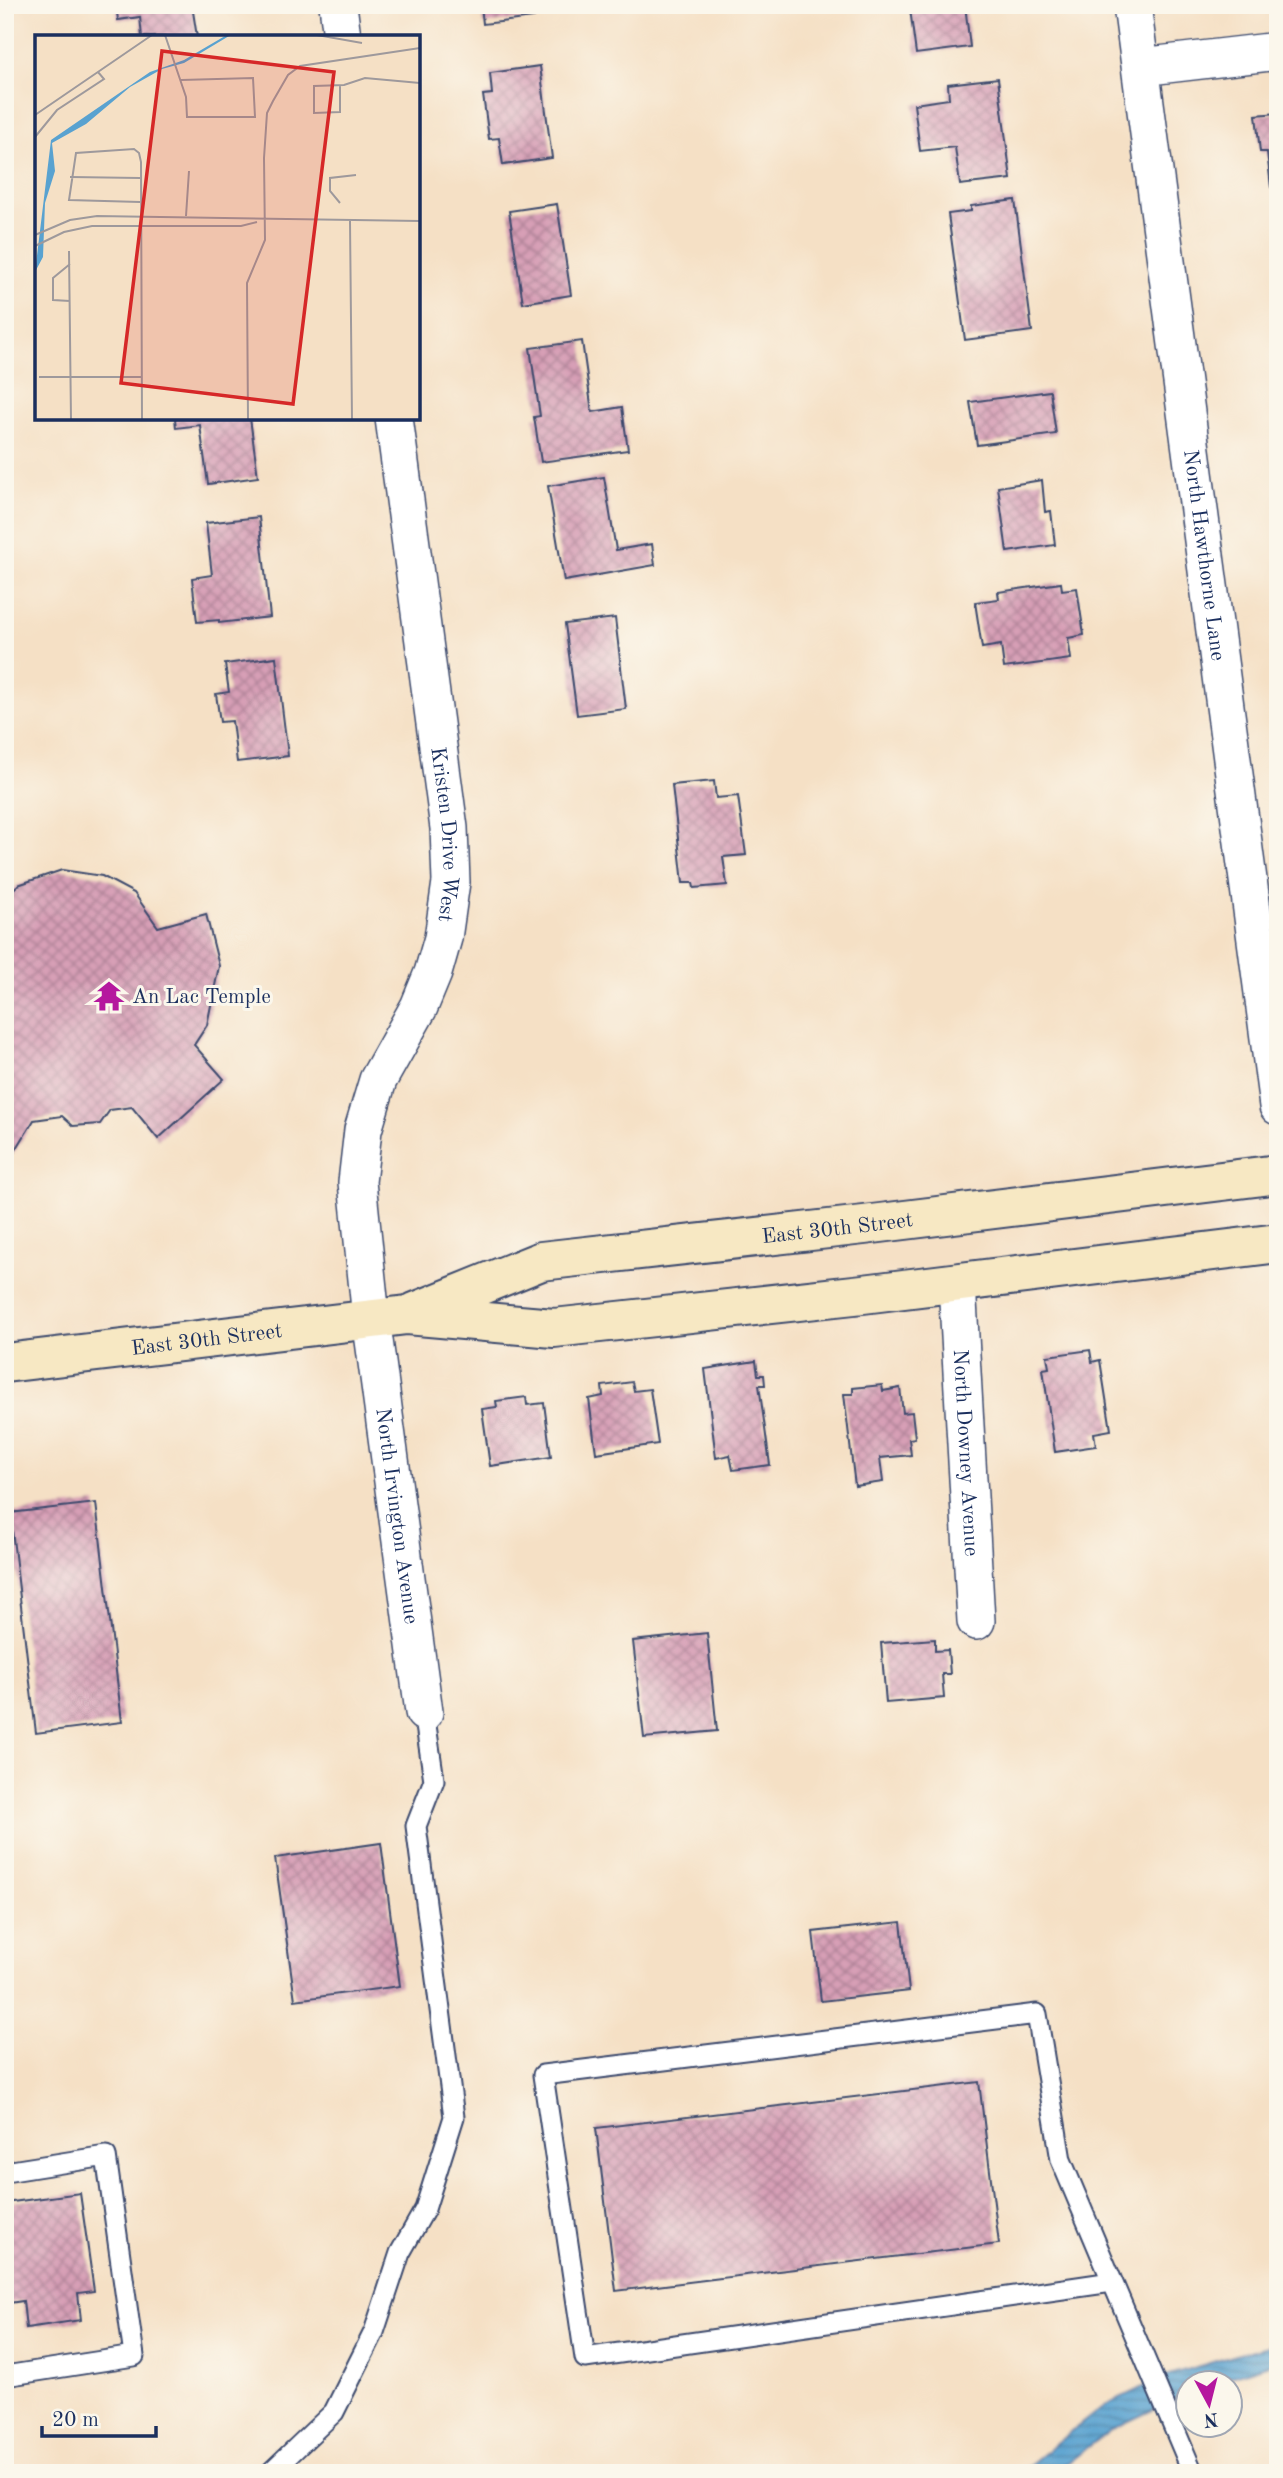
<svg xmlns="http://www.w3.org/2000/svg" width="1283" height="2478" viewBox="0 0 1283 2478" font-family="'Old Standard TT',serif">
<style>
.water{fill:url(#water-rules);stroke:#3a6897;stroke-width:2}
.building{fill:url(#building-cross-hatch)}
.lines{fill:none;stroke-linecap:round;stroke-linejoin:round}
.lane-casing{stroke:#3c4a6d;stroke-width:23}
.street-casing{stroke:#3c4a6d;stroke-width:40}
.secondary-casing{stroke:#3c4a6d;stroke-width:42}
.lane{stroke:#fff;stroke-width:19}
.street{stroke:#fff;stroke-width:37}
.secondary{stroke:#f7e8c3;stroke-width:38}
.labels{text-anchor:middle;stroke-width:6;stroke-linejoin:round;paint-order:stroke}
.street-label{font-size:21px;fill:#1b2f5e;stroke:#fbf7ec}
.poi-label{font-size:21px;fill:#1b2f5e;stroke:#fbf7ec;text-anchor:start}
.inset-road{fill:none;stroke:#9e999c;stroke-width:2}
.view{fill:#d62828;fill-opacity:0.15;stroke:#d62828;stroke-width:3.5}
.inset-edge{fill:none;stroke:#1b2f5e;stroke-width:3.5}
</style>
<defs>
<pattern id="water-rules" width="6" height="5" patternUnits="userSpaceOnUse" patternTransform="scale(1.75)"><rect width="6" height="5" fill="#59a2d0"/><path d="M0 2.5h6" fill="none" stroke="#4984ac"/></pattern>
<pattern id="building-cross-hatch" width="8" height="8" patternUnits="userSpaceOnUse" patternTransform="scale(1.75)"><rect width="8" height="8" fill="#d79fb6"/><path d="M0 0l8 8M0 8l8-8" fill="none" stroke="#ae8297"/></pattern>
</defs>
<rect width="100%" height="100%" fill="#fbf7ec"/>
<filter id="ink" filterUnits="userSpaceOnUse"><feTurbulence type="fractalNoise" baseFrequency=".0143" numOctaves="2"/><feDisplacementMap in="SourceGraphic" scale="14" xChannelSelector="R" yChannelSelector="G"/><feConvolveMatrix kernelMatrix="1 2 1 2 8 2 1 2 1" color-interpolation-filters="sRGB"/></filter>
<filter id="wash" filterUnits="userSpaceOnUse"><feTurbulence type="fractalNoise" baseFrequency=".00686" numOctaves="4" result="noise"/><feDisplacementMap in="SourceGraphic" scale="28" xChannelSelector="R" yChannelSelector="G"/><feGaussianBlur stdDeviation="1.57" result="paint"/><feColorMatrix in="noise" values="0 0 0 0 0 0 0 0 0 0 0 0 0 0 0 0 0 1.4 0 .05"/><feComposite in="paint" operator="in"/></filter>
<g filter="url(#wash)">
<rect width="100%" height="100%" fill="#f5e0c5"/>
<polygon class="water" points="1278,2339 1278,2358 1269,2364 1209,2383 1188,2384 1188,2393 1112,2429 1054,2473 1019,2473 1105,2405 1169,2375 1267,2346"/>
<g id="blocks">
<g class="building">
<polygon points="116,5 192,5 197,37 142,37 140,17 118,20"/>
<polygon points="481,5 532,5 534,18 483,24"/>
<polygon points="925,5 965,5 970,47 916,54 910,9"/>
<polygon points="540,66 552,158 503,165 499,138 489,139 483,95 492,94 490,73"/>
<polygon points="998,78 1011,179 960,185 955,147 920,151 914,104 949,99 948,84"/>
<polygon points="1278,113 1278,186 1271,187 1267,152 1260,152 1256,115"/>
<polygon points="1015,200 1032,331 965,340 948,214 971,211 971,206"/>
<polygon points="557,204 571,295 523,303 509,211"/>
<polygon points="582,341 592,412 622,407 628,450 541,462 534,417 540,416 530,348"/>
<polygon points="1050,391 1056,434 977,445 970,402"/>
<polygon points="175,418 250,418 258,477 208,484 200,425 176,428"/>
<polygon points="604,477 616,550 652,544 655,565 564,581 548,486"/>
<polygon points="1042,480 1045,512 1051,511 1055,545 1007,552 998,487"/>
<polygon points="259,517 270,617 219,623 219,620 197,622 192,578 212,575 206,523"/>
<polygon points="1061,583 1062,590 1077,588 1084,635 1068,638 1071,659 1004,668 1001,645 982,648 975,602 999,599 998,592"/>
<polygon points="615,618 626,709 577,715 565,624"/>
<polygon points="276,657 288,756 237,762 232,721 220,722 216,694 229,692 225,664"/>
<polygon points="714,781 716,798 738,796 746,855 723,857 727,885 694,888 693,883 683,883 672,785"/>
<polygon points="62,870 102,876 134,893 158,927 206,914 219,966 207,1025 194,1045 224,1079 158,1139 132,1107 110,1110 100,1124 73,1126 62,1116 34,1120 14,1153 5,1148 5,897 18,885"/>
<polygon points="1090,1350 1092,1362 1100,1360 1111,1430 1094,1433 1096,1446 1055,1452 1043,1369 1049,1368 1047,1356"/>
<polygon points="756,1361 758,1375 764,1375 765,1385 759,1385 770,1465 733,1470 730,1455 716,1458 705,1369"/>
<polygon points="632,1382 634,1391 650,1389 658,1444 596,1453 589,1399 603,1396 602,1386"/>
<polygon points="882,1385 883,1391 900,1388 903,1413 912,1412 915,1438 909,1439 911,1455 880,1458 883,1482 855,1486 844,1394 853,1394 853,1388"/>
<polygon points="526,1397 527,1405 544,1403 551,1457 490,1466 482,1409 497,1407 496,1401"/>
<polygon points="96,1503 122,1722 36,1733 10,1513"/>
<polygon points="707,1633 717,1731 644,1738 633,1641"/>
<polygon points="935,1639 935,1651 948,1650 950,1674 942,1674 944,1698 886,1703 881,1643"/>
<polygon points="381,1843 400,1986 295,2000 275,1858"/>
<polygon points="901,1922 909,1991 821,2001 813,1932"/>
<polygon points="979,2082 999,2244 616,2291 596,2128"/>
<polygon points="80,2193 94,2291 78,2293 81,2320 26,2328 23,2301 9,2303 5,2275 5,2203"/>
</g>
</g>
</g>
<g filter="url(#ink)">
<use href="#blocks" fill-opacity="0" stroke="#3c4a6d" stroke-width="2"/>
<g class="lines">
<g class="lane-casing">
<g id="lane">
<polyline points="5,2172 106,2156 134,2356 5,2376"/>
<polyline points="1112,2282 585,2358 543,2075 1037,2014 1061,2160 1193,2473"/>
<polyline points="270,2473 334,2412 374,2332 400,2253 425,2209 454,2117 416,1826 434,1780 424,1712"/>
</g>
</g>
<g class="street-casing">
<g id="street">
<polyline points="338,5 342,37"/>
<path id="s1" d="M1132,5L1278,1106"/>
<polyline points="1141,67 1278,51"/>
<path id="s2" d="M394,418L449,828L451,882L443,938L433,973L419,1007L378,1080L363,1130L357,1182L371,1318L424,1712"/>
<path id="s3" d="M957,1283L976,1621"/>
</g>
</g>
<g class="secondary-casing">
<g id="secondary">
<path id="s4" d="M415,1312L541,1261L864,1225L1278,1174"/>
<path id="s5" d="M5,1363L407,1315L554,1328L863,1294L1278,1243"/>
</g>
</g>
<use href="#lane" class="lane"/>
<use href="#street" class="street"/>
<use href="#secondary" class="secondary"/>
</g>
</g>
<defs>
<g id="temple-bare" transform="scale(2.415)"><path d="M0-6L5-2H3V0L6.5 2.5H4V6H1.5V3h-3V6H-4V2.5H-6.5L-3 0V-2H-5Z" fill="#b5179e" stroke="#fbf7ec" stroke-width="2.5" paint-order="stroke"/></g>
</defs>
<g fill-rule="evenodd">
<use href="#temple-bare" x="109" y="996"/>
</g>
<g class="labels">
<g class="street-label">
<text dy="7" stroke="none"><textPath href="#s1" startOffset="555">North Hawthorne Lane</textPath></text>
<text dy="7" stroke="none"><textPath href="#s2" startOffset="420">Kristen Drive West</textPath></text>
<text dy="7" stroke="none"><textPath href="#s4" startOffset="434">East 30th Street</textPath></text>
<text dy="7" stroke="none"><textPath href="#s5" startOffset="203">East 30th Street</textPath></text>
<text dy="7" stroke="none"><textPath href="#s3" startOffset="170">North Downey Avenue</textPath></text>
<text dy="7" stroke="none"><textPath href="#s2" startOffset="1122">North Irvington Avenue</textPath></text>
</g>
<g class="poi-label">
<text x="132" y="1003">An Lac Temple</text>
</g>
</g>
<g transform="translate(35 35)">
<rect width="385" height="385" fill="#f5e0c5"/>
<path d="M190,1H194L149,28L127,34L95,52L51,89L17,108L20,136L10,168L8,222L0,237L16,105L115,37L149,25Z" fill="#59a2d0"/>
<path class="inset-road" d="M130,0L151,62L152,82H220L218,43L146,45M282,0L327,8M305,50V77L279,78V51L309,50L330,43L385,48M0,80L117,0M0,102L22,75L69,44L63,37M35,142L105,143M105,167L34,165L41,118L99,114L104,118L106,127L107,385M305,168L295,156V143L321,140M151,181L154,136M315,186L317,385M0,200L35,185L62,181L385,186M0,211L29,197L57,191H206L222,187M34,216L36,385M35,229L18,243V265L35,266M4,342H106M213,385L212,248L230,205L229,123L232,78L238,66L253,40L265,31L385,13"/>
<path class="view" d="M127,16L299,37L258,369L86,348Z"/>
<rect width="385" height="385" class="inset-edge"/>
</g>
<rect width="1283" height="2478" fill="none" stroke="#fbf7ec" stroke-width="28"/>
<g transform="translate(1209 2404) rotate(173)"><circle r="33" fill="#fbf7ec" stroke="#a1a7b3" stroke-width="2"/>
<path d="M0-5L12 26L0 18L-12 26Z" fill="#b5179e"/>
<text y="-10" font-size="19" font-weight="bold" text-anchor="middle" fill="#1b2f5e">N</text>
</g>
<path d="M42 2426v10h114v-10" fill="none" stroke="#1b2f5e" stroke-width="3.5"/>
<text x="52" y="2426" font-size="21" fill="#1b2f5e" stroke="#fbf7ec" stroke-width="5" paint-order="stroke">20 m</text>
</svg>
